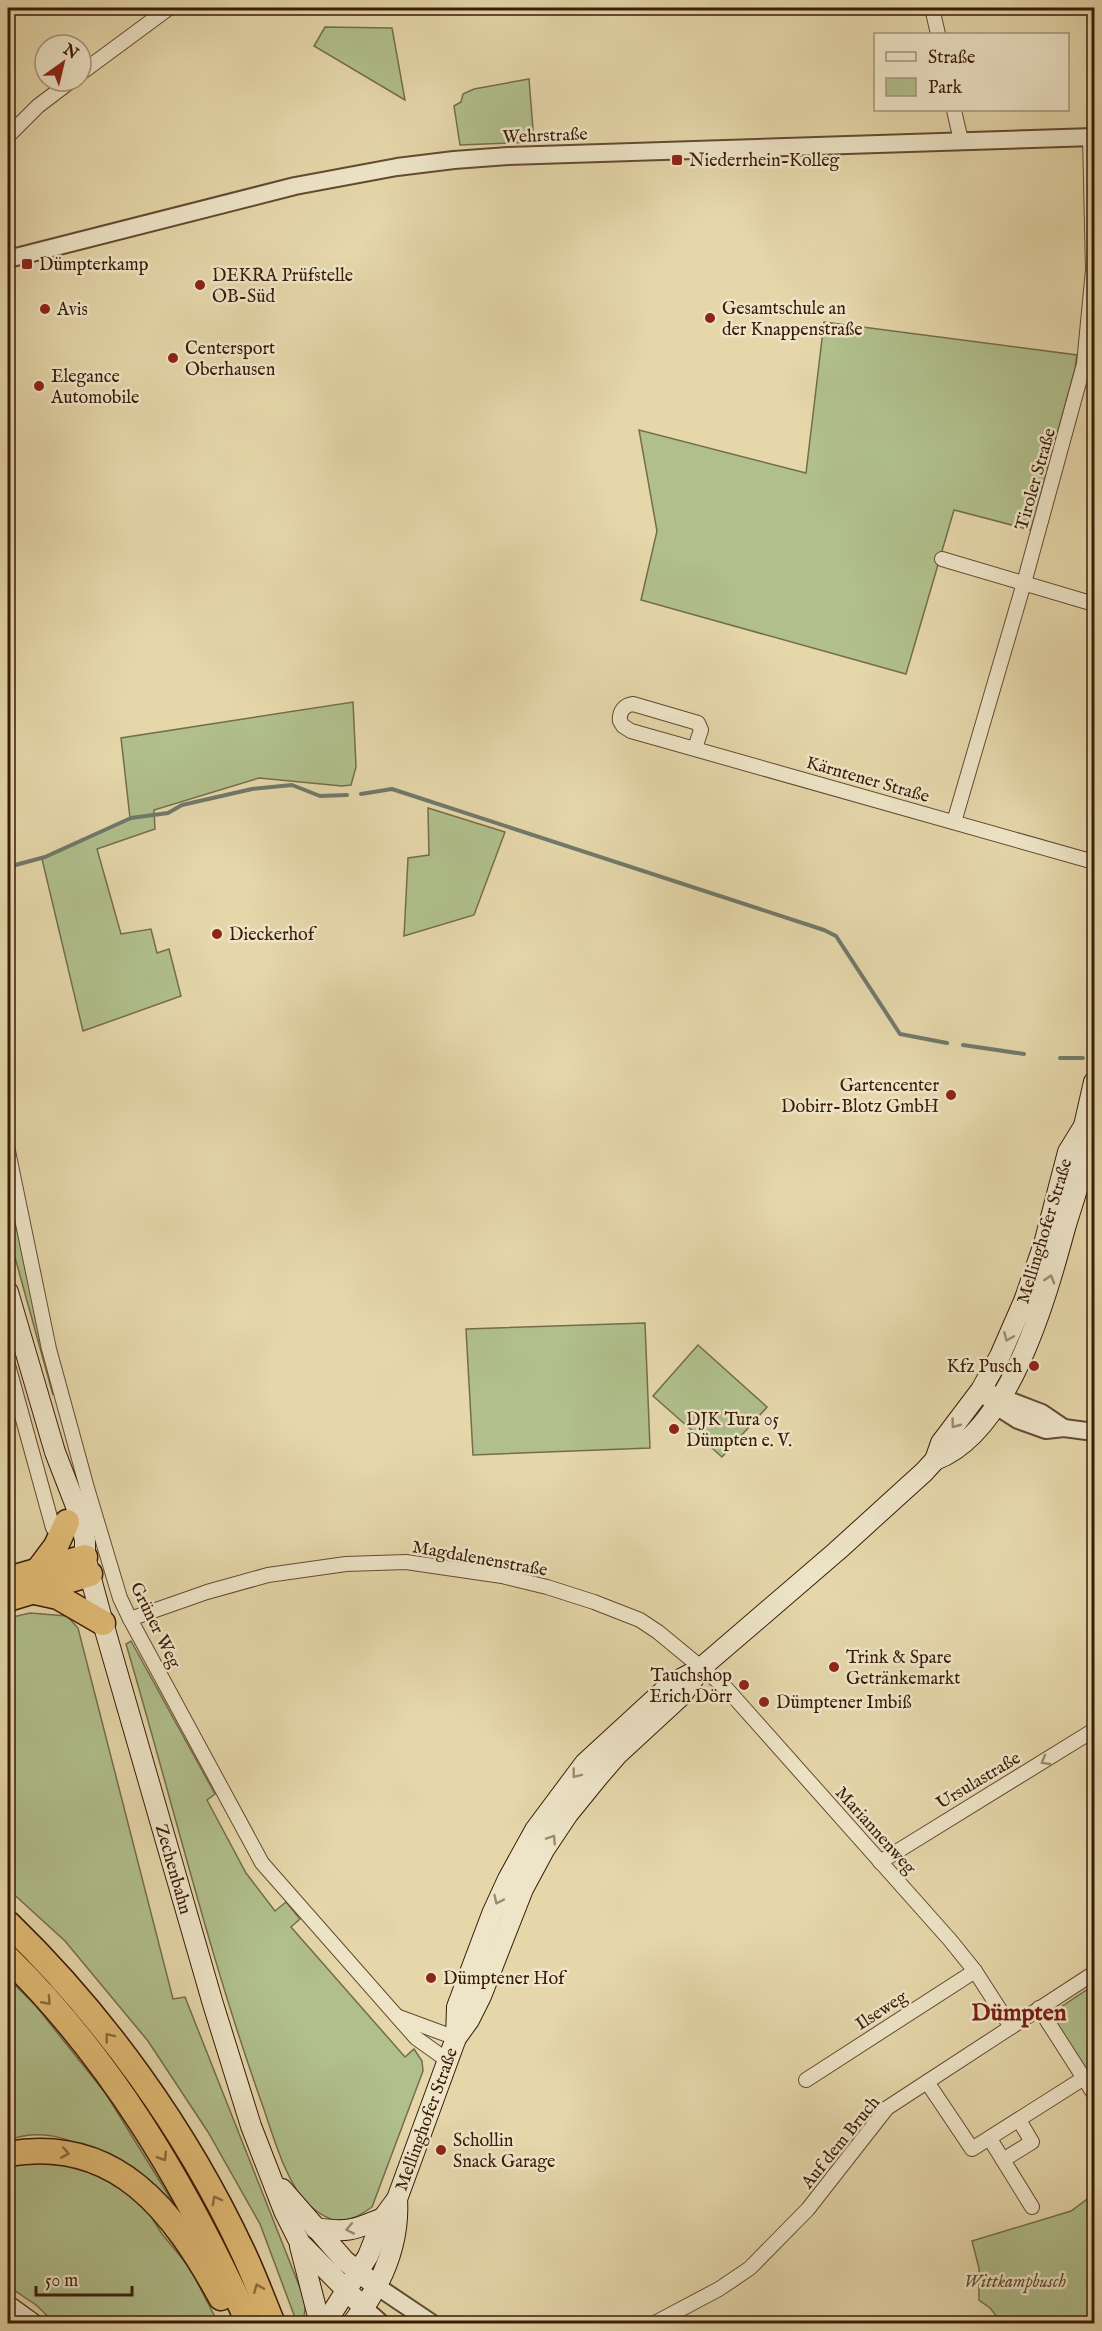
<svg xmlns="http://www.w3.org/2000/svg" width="1102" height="2331" viewBox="0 0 1102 2331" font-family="'IM FELL English',serif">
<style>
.green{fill:#b0bf8c;stroke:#746d4a;stroke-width:1.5}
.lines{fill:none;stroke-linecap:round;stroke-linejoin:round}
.stream{stroke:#71796b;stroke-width:4}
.minor-casing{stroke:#644a30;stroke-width:16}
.tertiary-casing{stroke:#644a30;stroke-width:20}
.secondary-casing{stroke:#391b07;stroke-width:22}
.motorway-casing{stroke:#391b07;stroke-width:27}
.minor{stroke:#eee5c8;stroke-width:14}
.tertiary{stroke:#eee5c8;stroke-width:16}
.secondary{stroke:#eee5c8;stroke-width:20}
.motorway{stroke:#e2bc75;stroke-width:24}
.oneway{stroke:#9d8a71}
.oneway2{stroke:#8e6c3e}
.poi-dot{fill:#8f2418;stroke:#eee5c8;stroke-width:2}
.labels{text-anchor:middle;stroke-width:5;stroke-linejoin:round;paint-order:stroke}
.street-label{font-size:18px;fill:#391b07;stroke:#eee5c8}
.poi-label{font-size:18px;fill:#391b07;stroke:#eee5c8;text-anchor:start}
.park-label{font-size:18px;font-style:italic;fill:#5d4c2f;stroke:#eee5c8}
.district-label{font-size:24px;font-weight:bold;fill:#7a1f14;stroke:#eee5c8}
</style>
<rect width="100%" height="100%" fill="#e5d7aa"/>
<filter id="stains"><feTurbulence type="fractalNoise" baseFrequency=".00333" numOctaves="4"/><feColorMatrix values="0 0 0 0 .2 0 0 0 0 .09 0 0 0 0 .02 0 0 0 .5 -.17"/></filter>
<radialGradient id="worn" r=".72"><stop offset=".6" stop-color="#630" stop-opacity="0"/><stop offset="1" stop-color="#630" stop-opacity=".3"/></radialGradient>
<g class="green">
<polygon points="325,27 392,28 405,100 314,46"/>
<polygon points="529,79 534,142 460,145 454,106 461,102 463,94 474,89"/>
<polygon points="824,322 1077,355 1075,369 1031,530 954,510 906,674 641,600 657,531 639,430 806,473"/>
<polygon points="353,702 356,767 351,785 342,786 259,778 154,810 155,829 97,849 121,934 151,929 157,953 169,949 181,996 83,1031 42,859 130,818 121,738"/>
<polygon points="428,808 505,832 474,915 404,936 408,858 429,855"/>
<polygon points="8,1188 53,1395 16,1261 8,1236"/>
<polygon points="645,1323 650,1448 473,1455 466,1329"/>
<polygon points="698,1345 767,1407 722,1457 653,1396"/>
<polygon points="30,1613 67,1616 78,1628 173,1999 185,1997 306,2303 303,2323 297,2323 260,2224 208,2132 148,2041 65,1941 8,1889 8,1618"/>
<path d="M131,1641L215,1794L207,1800L246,1873L275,1911L286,1902L300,1919L291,1927L405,2057L414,2049L422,2061L423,2071L372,2207C347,2225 332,2226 308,2204C285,2182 272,2131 261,2101C208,1952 171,1796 126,1644Z"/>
<path d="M8,1978L36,2006L106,2094L190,2230C171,2214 151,2198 132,2183C94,2152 60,2122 8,2140Z"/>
<polygon points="1094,1985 1094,2082 1052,2019 1055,2011"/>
<polygon points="32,2163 81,2167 118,2184 147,2210 162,2234 190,2268 218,2323 55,2323 36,2305 8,2286 8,2167"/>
<polygon points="1094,2194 1094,2323 1002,2323 990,2308 979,2300 979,2268 972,2241 1071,2211"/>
</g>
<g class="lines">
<g class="stream">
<polyline points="361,794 392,789 824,930 836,936 900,1034 947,1043"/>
<polyline points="8,867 45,857 131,818 168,813 182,805 252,789 292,785 320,796 347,795"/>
<polyline points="963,1045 1024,1054"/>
<polyline points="1060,1058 1083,1058"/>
</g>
<g class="minor-casing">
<g id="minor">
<polyline points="932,8 938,34"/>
<polyline points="81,73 169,8"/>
<polyline points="954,110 961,141"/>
<polyline points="8,136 38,106 71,81"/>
<polyline points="942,559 1094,604"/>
<path d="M695,748L701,730L698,723L633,704C624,705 619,712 620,721L623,726L631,731L1094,862"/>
<polyline points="954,822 1024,583 1084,364 1093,270 1090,137"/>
<polyline points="8,1151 49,1349 87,1488 120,1598 130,1619 262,1863 416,2038 447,2060"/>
<polyline points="8,1365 53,1528"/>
<polyline points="130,1619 207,1592 268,1575 346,1564 406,1562 502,1576 547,1587 594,1602 640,1620 658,1632 726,1688 950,1940 975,1971 1011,2027"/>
<polyline points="880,1862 1094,1730"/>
<polyline points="1039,2008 1094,2094"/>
<polyline points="399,2017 456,2038"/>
<polyline points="806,2080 975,1971"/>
<polyline points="927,2082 972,2149 1084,2078"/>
<polyline points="990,2139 1032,2207"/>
<polyline points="1003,2160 1032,2142 1019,2120"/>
<polyline points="653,2324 719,2289 750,2268 808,2209 887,2108 1094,1973"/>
</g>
</g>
<g class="tertiary-casing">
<g id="tertiary">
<polyline points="8,259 295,186 397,167 454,160 508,156 1094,137"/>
<polyline points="990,1393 1042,1413 1064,1428"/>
<polyline points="987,1397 996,1406 1018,1420 1046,1430 1064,1428 1094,1432"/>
<polyline points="378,2287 433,2324"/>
<polyline points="364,2308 382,2324"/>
</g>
</g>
<g class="secondary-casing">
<g id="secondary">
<polyline points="8,1292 55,1452 79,1514 85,1540 85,1557 103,1623 213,2004 251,2126 284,2211 300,2243 364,2308"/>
<path d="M935,1460C1009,1433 1046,1298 1065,1228C1072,1204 1082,1178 1086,1153C1087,1145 1085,1134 1084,1126"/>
<polyline points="456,2038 457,2007 492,1914 508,1879 535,1830 585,1763 671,1684 696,1671"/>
<polyline points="282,2189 345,2261 378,2287"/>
<path d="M315,2228C347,2233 354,2230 383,2218"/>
<polyline points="300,2246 320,2324"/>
<polyline points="8,2306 33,2324"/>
<polyline points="325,2324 368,2256 383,2218 397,2199 456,2038 469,2020 481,1996 523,1889 544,1850 568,1814 598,1777 617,1755 681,1696 702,1667 837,1551 924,1472 935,1460 941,1443 981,1390 1000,1356 1024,1301 1044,1244 1068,1152 1084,1126 1094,1082"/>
<path d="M352,2324C380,2288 400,2245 397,2199"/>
</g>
</g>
<g class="motorway-casing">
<g id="motorway">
<polyline points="38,1570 56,1546 67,1522"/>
<polyline points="8,1579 85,1557"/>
<polyline points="35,1592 58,1597 103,1623"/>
<polyline points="8,1599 90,1574"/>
<path d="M8,1923C104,2016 186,2130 243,2252C254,2275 263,2300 273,2324"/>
<path d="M8,1958C110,2058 183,2181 242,2309L247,2324"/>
<path d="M8,2154C117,2135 174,2212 221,2298"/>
</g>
</g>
<use href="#minor" class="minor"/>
<use href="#tertiary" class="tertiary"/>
<use href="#secondary" class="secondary"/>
<use href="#motorway" class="motorway"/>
</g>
<defs><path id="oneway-chevron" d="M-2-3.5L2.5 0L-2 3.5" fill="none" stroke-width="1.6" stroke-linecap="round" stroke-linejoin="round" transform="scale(1.5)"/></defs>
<g class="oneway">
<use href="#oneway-chevron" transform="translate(1050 1279) rotate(-73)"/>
<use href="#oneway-chevron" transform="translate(1008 1337) rotate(113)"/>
<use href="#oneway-chevron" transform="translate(955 1424) rotate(127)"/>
<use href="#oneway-chevron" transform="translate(1045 1761) rotate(150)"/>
<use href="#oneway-chevron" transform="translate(576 1774) rotate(128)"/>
<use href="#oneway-chevron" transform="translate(552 1839) rotate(-57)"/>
<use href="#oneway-chevron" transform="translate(498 1900) rotate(115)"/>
<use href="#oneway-chevron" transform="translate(350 2229) rotate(169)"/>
</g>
<g class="oneway2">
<use href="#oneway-chevron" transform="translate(47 2001) rotate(48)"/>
<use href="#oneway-chevron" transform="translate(109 2037) rotate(-128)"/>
<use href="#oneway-chevron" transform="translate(65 2153) rotate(10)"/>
<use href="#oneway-chevron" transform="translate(163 2157) rotate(58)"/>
<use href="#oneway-chevron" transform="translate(216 2200) rotate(-118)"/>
<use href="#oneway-chevron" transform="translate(258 2288) rotate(-112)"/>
</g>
<g class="poi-dot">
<rect x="671" y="154" width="12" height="12" rx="3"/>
<rect x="21" y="258" width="12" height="12" rx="3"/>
<circle cx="200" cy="285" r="6"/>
<circle cx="45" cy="309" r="6"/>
<circle cx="710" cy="318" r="6"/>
<circle cx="173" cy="358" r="6"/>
<circle cx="39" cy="386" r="6"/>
<circle cx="217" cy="934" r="6"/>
<circle cx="951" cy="1095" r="6"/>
<circle cx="1034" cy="1366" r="6"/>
<circle cx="674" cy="1429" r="6"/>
<circle cx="834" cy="1667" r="6"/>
<circle cx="744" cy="1685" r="6"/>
<circle cx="764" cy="1702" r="6"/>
<circle cx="431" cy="1978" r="6"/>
<circle cx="441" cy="2150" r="6"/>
</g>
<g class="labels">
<g class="street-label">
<text transform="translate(545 135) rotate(-2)" y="6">Wehrstraße</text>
<text transform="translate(1035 479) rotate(-74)" y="6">Tiroler Straße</text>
<text transform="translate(868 779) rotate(16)" y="6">Kärntener Straße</text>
<text transform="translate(1044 1231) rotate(-73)" y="6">Mellinghofer Straße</text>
<text transform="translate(480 1558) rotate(10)" y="6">Magdalenenstraße</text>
<text transform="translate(156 1625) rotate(64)" y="6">Grüner Weg</text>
<text transform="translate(978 1780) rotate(-31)" y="6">Ursulastraße</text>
<text transform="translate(876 1830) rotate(48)" y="6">Mariannenweg</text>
<text transform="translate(174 1869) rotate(74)" y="6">Zechenbahn</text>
<text transform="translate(881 2010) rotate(-33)" y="6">Ilseweg</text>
<text transform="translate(426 2119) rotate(-70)" y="6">Mellinghofer Straße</text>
<text transform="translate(840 2142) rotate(-51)" y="6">Auf dem Bruch</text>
</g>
<g class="poi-label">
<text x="689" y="166">Niederrhein-Kolleg</text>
<text x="39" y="270">Dümpterkamp</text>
<text x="212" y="281">DEKRA Prüfstelle<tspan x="212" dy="21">OB-Süd</tspan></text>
<text x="722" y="314">Gesamtschule an<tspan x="722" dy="21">der Knappenstraße</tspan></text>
<text x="57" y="315">Avis</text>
<text x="185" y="354">Centersport<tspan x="185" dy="21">Oberhausen</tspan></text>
<text x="51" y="382">Elegance<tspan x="51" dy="21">Automobile</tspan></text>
<text x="229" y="940">Dieckerhof</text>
<text x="939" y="1091" text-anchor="end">Gartencenter<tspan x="939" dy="21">Dobirr-Blotz GmbH</tspan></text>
<text x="1022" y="1372" text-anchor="end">Kfz Pusch</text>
<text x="686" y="1425">DJK Tura 05<tspan x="686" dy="21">Dümpten e. V.</tspan></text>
<text x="846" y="1663">Trink &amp; Spare<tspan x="846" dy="21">Getränkemarkt</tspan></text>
<text x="732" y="1681" text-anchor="end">Tauchshop<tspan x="732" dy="21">Erich Dörr</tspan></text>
<text x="776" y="1708">Dümptener Imbiß</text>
<text x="443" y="1984">Dümptener Hof</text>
<text x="453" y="2146">Schollin<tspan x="453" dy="21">Snack Garage</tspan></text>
</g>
<g class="park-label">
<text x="1015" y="2287">Wittkampbusch</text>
</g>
<g class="district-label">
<text x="1019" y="2020">Dümpten</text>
</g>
</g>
<rect width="1102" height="2331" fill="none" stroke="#e5d7aa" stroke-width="30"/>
<rect x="9" y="9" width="1084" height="2313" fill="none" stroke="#391b07" stroke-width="3"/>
<rect x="15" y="15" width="1072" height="2301" fill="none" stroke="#391b07" stroke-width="1.5"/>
<rect x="874" y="33" width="195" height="78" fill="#eee5c8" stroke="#a6947b" stroke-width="1.5"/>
<rect x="886" y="52" width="30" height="9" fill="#eee5c8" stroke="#a6947b" stroke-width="1.5"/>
<text x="928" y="63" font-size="18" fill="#391b07">Straße</text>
<rect x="886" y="78" width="30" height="18" fill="#b0bf8c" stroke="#a6947b" stroke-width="1.5"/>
<text x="928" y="93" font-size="18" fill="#391b07">Park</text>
<g transform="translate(63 63) rotate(34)"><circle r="28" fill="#eee5c8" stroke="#a6947b" stroke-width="1.5"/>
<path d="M0-4.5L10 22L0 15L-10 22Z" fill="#8f2418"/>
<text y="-9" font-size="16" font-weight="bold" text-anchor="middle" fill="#391b07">N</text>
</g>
<path d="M36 2286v9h96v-9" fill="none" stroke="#391b07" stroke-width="3"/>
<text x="45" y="2286" font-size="18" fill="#391b07" stroke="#eee5c8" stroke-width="4.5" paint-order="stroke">50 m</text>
<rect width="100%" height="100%" filter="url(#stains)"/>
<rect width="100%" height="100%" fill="url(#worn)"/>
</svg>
